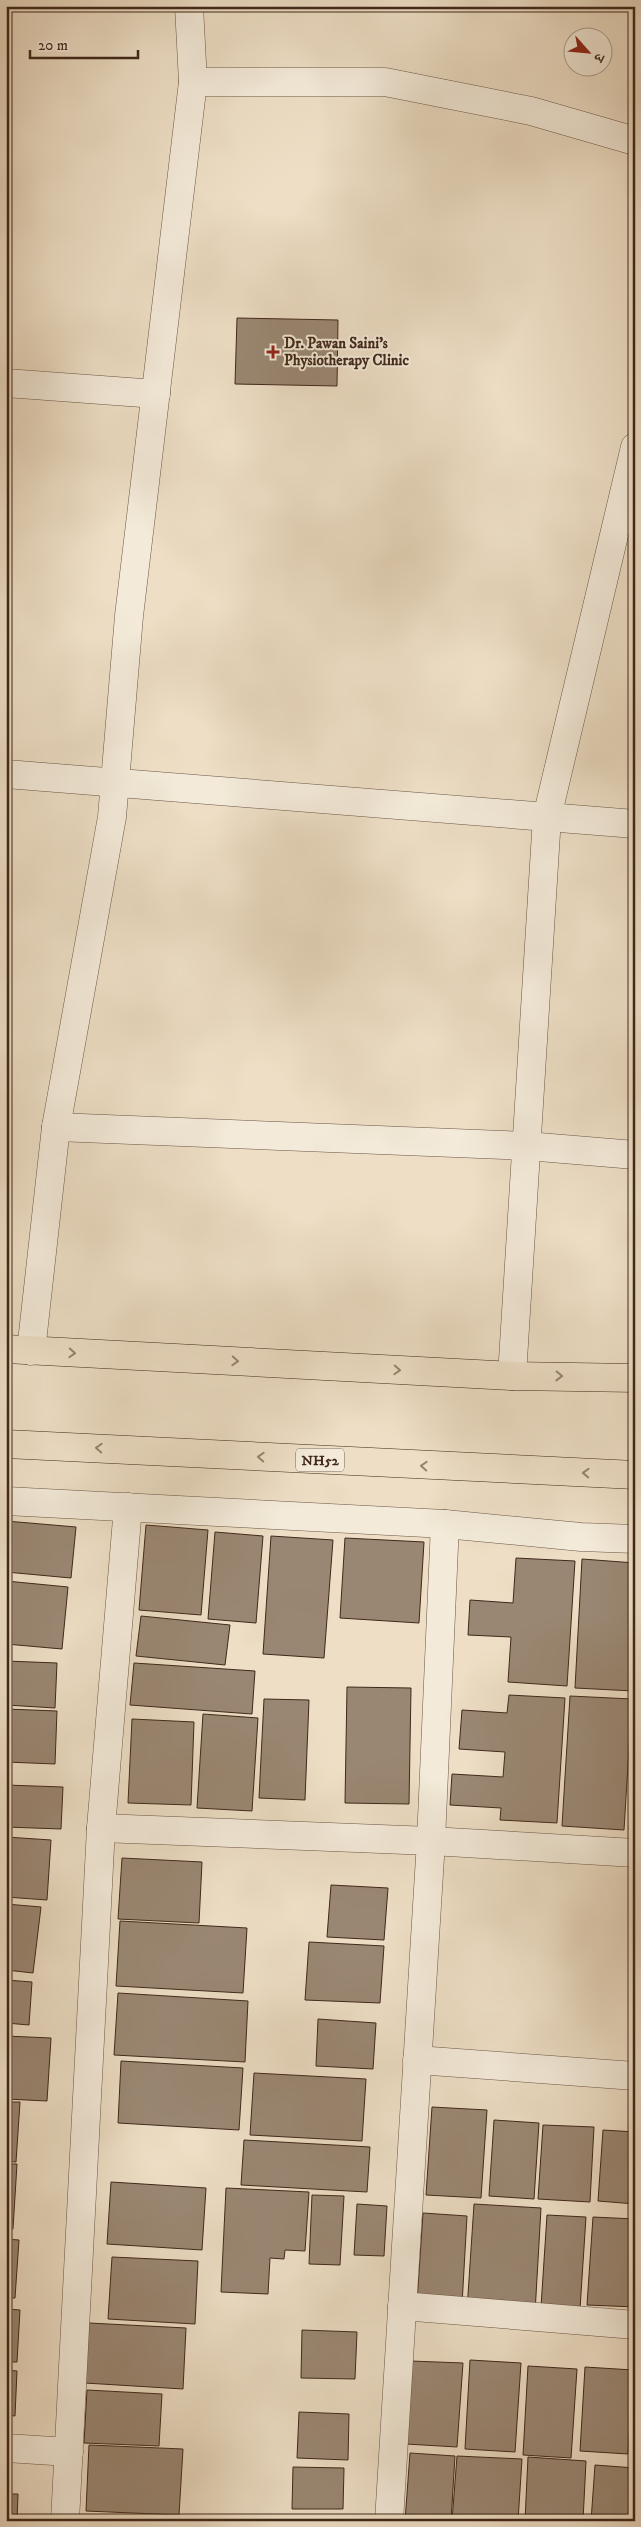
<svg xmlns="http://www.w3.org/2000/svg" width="641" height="2527" viewBox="0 0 641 2527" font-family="'IM FELL DW Pica','Noto Serif Devanagari',serif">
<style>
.building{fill:#9a8773;stroke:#40281b}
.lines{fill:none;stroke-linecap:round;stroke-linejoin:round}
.minor-casing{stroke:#6b5646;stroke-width:29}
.tertiary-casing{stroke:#6b5646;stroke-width:29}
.trunk-casing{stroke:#40281b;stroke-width:29}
.minor{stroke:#f3ead9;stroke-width:28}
.tertiary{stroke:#f3ead9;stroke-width:28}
.trunk{stroke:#eddec5;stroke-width:28}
.oneway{stroke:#968370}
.poi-dot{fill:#8f2418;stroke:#f3ead9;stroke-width:2}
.labels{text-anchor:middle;stroke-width:4;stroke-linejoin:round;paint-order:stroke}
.shield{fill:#f3ead9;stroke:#766254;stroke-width:1}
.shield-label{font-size:14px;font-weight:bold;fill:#40281b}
.poi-label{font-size:15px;font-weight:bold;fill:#40281b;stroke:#f3ead9;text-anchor:start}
</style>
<rect width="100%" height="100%" fill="#eddec5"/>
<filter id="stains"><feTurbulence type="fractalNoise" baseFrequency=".004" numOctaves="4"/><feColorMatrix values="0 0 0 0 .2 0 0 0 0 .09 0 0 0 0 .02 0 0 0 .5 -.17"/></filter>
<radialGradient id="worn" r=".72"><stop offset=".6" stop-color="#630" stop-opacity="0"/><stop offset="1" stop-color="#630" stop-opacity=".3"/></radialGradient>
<g class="building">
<polygon points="237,318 338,320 337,386 235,384"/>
<polygon points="6,1521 76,1527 71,1578 6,1572"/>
<polygon points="146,1525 208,1530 201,1615 139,1610"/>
<polygon points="215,1532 263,1536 256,1623 208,1619"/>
<polygon points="271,1536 333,1540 324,1658 263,1654"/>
<polygon points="345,1538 424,1542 419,1623 340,1618"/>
<polygon points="516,1558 575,1561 567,1686 508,1682 511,1637 468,1635 470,1600 513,1603"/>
<polygon points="582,1559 635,1563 634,1691 575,1688"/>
<polygon points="6,1581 68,1587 62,1649 6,1644"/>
<polygon points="141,1616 230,1625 225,1665 136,1656"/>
<polygon points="6,1661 57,1663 55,1708 6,1705"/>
<polygon points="134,1663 255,1671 252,1714 130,1705"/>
<polygon points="347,1687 411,1688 409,1804 345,1803"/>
<polygon points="509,1695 565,1698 557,1823 500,1820 501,1808 450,1805 452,1774 503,1777 505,1752 459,1749 462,1710 507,1713"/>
<polygon points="570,1696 632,1699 624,1830 562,1826"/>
<polygon points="264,1699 309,1700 305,1800 259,1798"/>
<polygon points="6,1709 57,1711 55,1764 6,1762"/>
<polygon points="203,1714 258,1718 252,1811 197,1808"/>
<polygon points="132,1719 194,1722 191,1805 128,1803"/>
<polygon points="635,1727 635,1830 629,1830"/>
<polygon points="6,1785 63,1787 61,1829 6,1827"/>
<polygon points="6,1837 51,1840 47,1900 6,1897"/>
<polygon points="122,1858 202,1862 199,1923 118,1919"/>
<polygon points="331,1885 388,1888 384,1940 327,1937"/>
<polygon points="6,1904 41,1907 33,1973 6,1970"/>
<polygon points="120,1921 247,1928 243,1993 116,1986"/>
<polygon points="309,1942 384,1946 380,2003 305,2000"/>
<polygon points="6,1980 32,1982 29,2025 6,2023"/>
<polygon points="118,1993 248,2001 245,2062 114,2055"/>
<polygon points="318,2019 376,2023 373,2069 316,2066"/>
<polygon points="6,2036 51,2038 47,2101 6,2099"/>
<polygon points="121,2061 243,2068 239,2130 118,2123"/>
<polygon points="254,2073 366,2079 362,2141 250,2135"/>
<polygon points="6,2102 20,2102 16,2162 6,2161"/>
<polygon points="432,2107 487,2110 481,2198 426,2195"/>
<polygon points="494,2120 539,2123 534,2199 489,2196"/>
<polygon points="543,2125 594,2127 590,2202 538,2199"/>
<polygon points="603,2130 635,2132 635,2204 598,2201"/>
<polygon points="244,2140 370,2147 367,2192 241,2185"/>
<polygon points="6,2164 17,2164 13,2229 6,2228"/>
<polygon points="111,2182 206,2188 202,2250 107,2244"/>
<polygon points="226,2188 309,2192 305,2251 285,2250 284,2259 270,2258 268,2294 221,2292"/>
<polygon points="312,2195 344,2196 340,2265 309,2264"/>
<polygon points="357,2204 387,2206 384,2256 354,2255"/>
<polygon points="474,2204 541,2208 535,2313 467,2310"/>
<polygon points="423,2213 467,2216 462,2305 417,2302"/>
<polygon points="547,2215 586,2217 580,2309 541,2307"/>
<polygon points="593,2217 635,2219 635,2307 587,2305"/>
<polygon points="6,2239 19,2240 15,2298 6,2298"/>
<polygon points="112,2257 198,2261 195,2324 108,2319"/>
<polygon points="6,2309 20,2310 17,2362 6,2362"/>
<polygon points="89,2323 186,2328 183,2389 85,2383"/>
<polygon points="302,2330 357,2332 355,2379 301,2378"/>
<polygon points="470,2360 521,2363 515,2452 465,2449"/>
<polygon points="411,2361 463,2363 457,2447 406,2444"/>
<polygon points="528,2366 577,2369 571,2458 523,2455"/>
<polygon points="585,2367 633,2370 628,2454 580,2451"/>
<polygon points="6,2370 17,2371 15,2416 6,2415"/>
<polygon points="87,2390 162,2394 159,2446 84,2443"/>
<polygon points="299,2412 349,2414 348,2460 297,2458"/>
<polygon points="89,2445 183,2449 179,2515 86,2511"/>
<polygon points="410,2453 455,2456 451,2521 405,2521"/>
<polygon points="457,2456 522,2459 518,2521 452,2521"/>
<polygon points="528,2457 586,2461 583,2521 525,2521"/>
<polygon points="595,2465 635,2468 635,2521 591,2521"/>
<polygon points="293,2467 344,2468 343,2509 292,2509"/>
<polygon points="6,2494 18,2494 17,2521 6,2521"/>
<polygon points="87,2516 157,2521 86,2521"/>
<polygon points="226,2517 256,2519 255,2521 226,2521"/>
</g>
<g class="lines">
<g class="minor-casing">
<g id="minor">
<polyline points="193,82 385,82 531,111 635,141"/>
<polyline points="6,383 156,394"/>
<polyline points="6,774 635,824"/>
<polyline points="56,1127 527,1146 635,1155"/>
<polyline points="31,1351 56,1127 112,817 129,616 193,82 189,6"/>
<polyline points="512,1376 547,817 635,447"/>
<polyline points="101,1828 431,1841 635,1853"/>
<polyline points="417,2060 635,2076"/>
<polyline points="402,2306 635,2325"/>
<polyline points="6,2448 69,2452"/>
<polyline points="65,2521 101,1828 128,1507"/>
<polyline points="389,2521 431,1841 445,1524"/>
</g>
</g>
<g class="tertiary-casing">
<polyline id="tertiary" points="6,1501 445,1524 581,1537 635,1539"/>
</g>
<g class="trunk-casing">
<g id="trunk">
<polyline points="6,1349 512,1376 635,1378"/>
<polyline points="6,1444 635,1475"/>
</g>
</g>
<use href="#minor" class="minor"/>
<use href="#tertiary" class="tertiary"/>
<use href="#trunk" class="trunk"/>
</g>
<defs><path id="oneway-chevron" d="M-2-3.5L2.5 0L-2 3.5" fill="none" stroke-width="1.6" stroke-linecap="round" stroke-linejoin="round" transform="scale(1.25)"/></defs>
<g class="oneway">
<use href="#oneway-chevron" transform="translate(72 1353) rotate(3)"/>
<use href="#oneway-chevron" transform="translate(235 1361) rotate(3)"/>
<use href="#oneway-chevron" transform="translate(397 1370) rotate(3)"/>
<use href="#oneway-chevron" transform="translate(559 1376) rotate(1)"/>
<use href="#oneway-chevron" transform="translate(99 1448) rotate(-177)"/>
<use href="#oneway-chevron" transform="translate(261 1457) rotate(-177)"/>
<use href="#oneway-chevron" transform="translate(424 1466) rotate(-177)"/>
<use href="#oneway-chevron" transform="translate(586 1473) rotate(-178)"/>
</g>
<path class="poi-dot" d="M270.5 344.5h5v5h5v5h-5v5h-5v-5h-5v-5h5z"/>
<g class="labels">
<rect class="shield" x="296" y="1448.5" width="48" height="23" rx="4"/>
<g class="shield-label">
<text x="320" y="1465">NH52</text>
</g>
<g class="poi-label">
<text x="284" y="348">Dr. Pawan Saini's<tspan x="284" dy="17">Physiotherapy Clinic</tspan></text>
</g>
</g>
<rect width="641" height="2527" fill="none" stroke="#eddec5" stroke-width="25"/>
<rect x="8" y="8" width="626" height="2512" fill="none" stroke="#40281b" stroke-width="2.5"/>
<rect x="12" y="12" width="616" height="2502" fill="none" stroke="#40281b"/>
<g transform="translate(588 52) rotate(117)"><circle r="24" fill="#f3ead9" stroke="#ab9c8d"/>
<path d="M0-4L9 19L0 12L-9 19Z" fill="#8f2418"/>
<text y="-8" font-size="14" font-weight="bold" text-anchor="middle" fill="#40281b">उ</text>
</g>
<path d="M30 50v8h108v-8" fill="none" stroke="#40281b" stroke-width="2.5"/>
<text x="38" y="50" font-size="15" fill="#40281b" stroke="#f3ead9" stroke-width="4" paint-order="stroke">20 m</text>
<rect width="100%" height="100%" filter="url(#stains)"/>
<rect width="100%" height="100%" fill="url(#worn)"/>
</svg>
